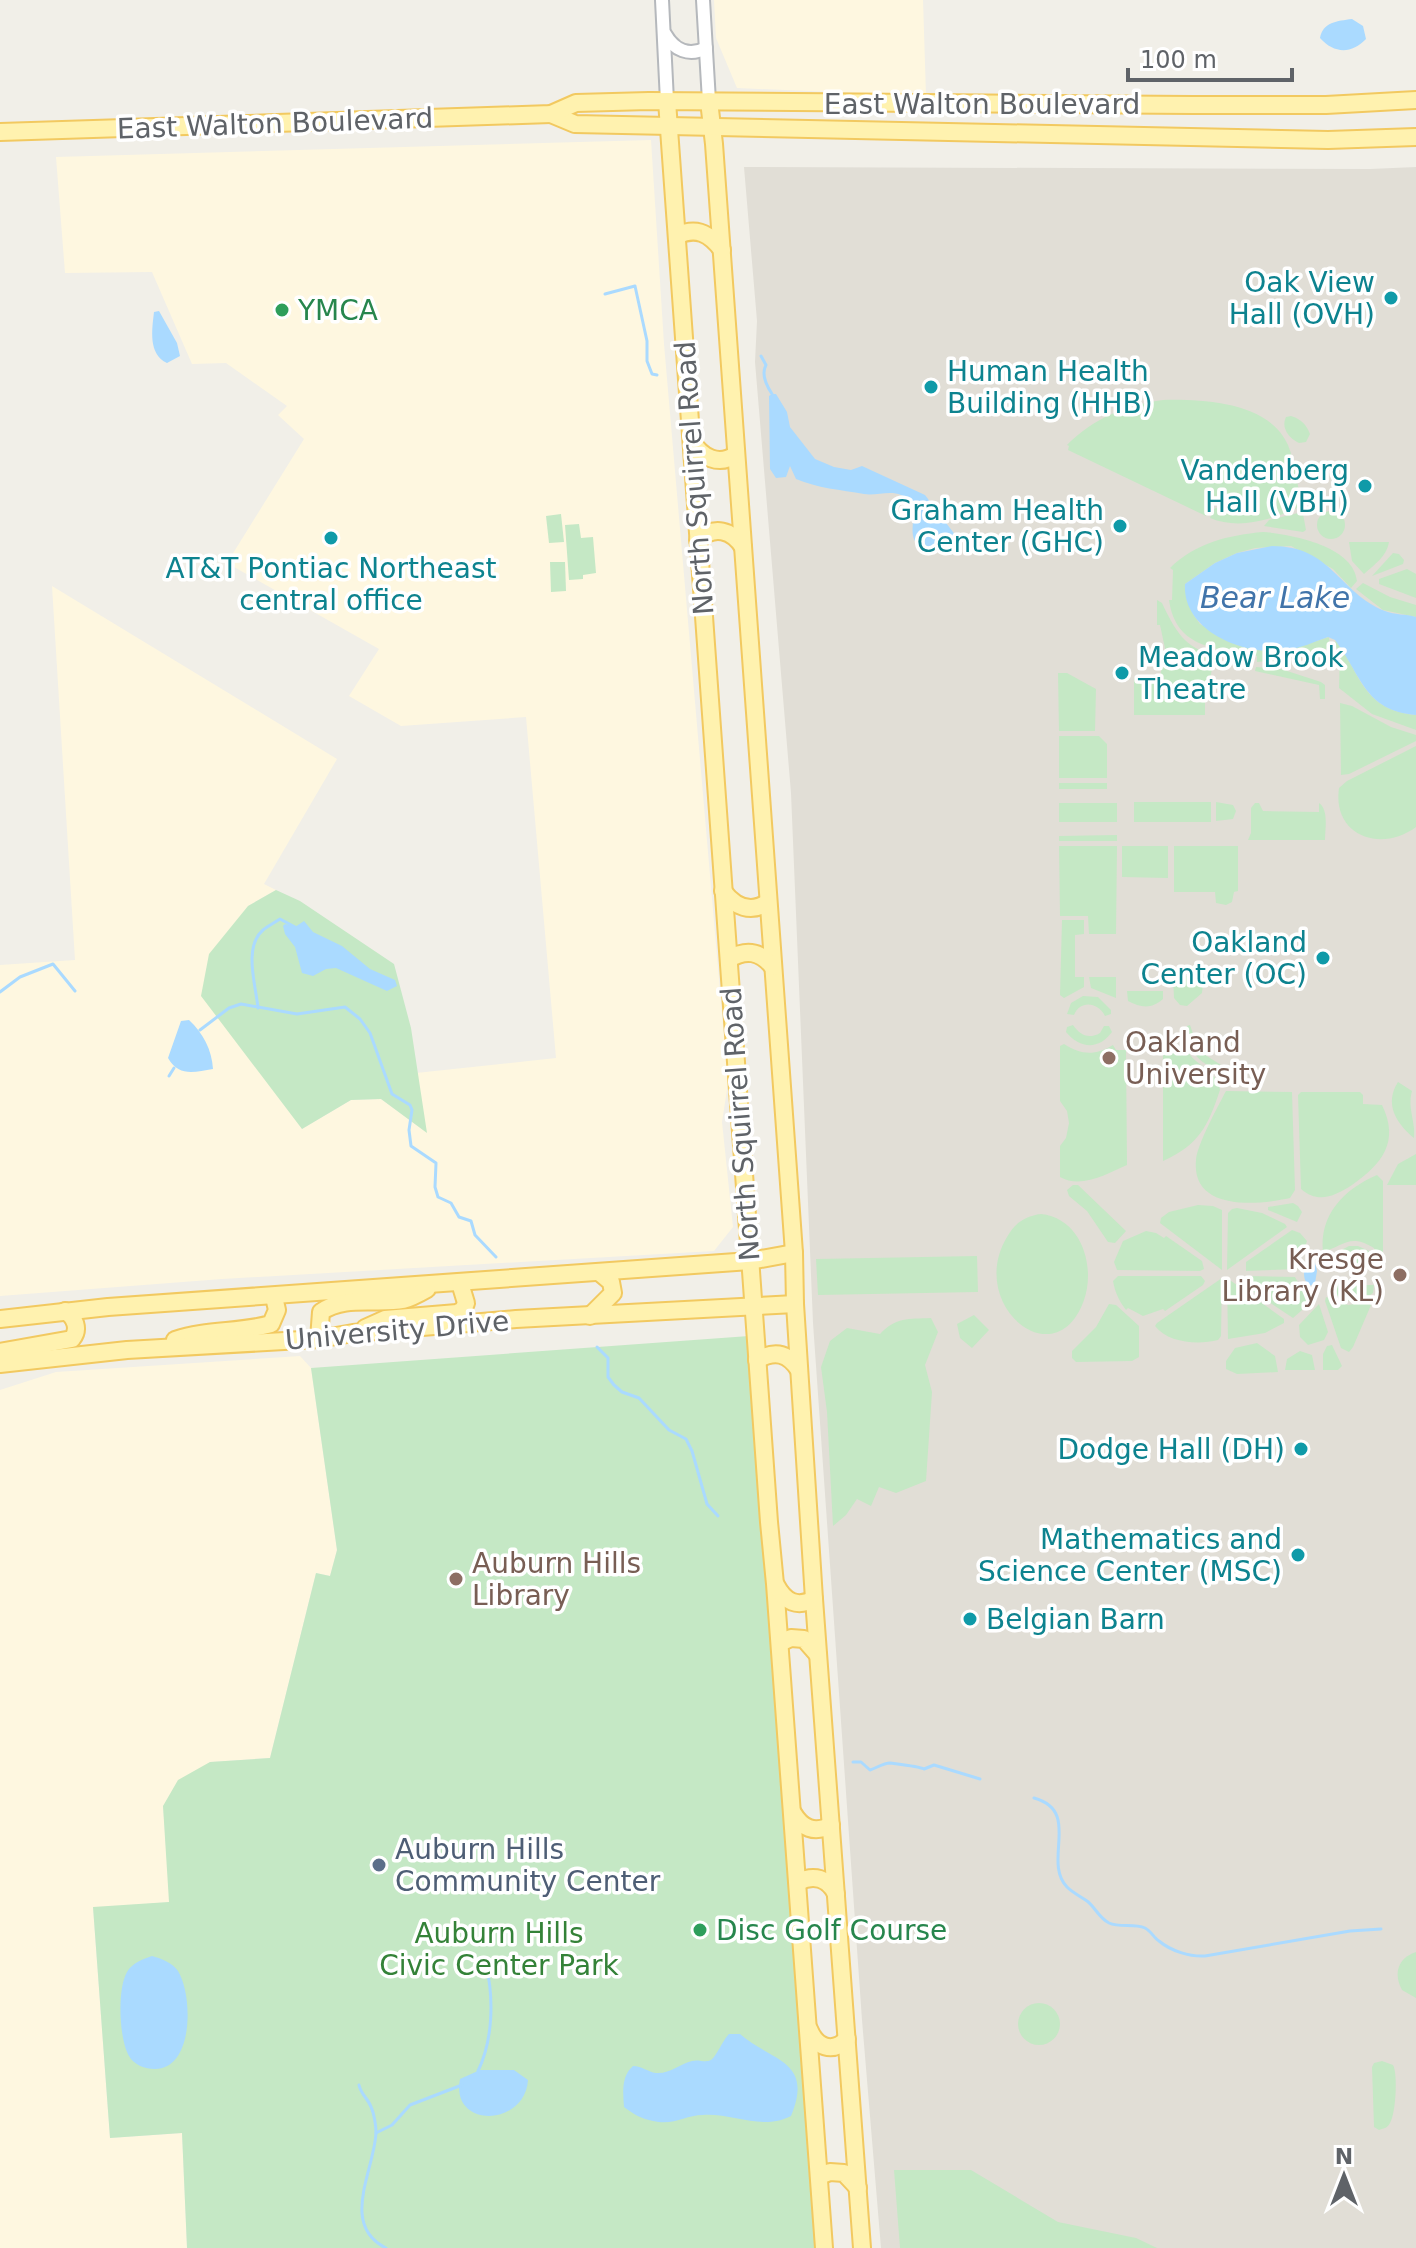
<svg xmlns="http://www.w3.org/2000/svg" width="1416" height="2248" viewBox="0 0 1416 2248" font-family="'DejaVu Sans',sans-serif">
<style>
.commercial{fill:#fef7e0}
.education{fill:#e1ded6}
.green{fill:#c5e8c5}
.water{fill:#aadaff}
.lines{fill:none;stroke-linecap:round;stroke-linejoin:round}
.stream{stroke:#aadaff;stroke-width:3}
.minor-casing{stroke:#b5b8bc;stroke-width:16}
.major-casing{stroke:#f2c960;stroke-width:20}
.minor{stroke:#fff;stroke-width:12}
.major{stroke:#fff2af;stroke-width:16}
.culture-dot{fill:#0f9aa8;stroke:#fff;stroke-width:3}
.leisure-dot{fill:#2e9e5b;stroke:#fff;stroke-width:3}
.education-dot{fill:#8d6e63;stroke:#fff;stroke-width:3}
.service-dot{fill:#5c6f8a;stroke:#fff;stroke-width:3}
.labels{text-anchor:middle;stroke-width:7;stroke-linejoin:round;paint-order:stroke}
.street-label{font-size:28px;fill:#5f6368;stroke:#fff}
.culture-label{font-size:28px;fill:#0d838f;stroke:#fff;text-anchor:end}
.leisure-label{font-size:28px;fill:#27864d;stroke:#fff;text-anchor:start}
.education-label{font-size:28px;fill:#785e54;stroke:#fff;text-anchor:start}
.service-label{font-size:28px;fill:#4e5e75;stroke:#fff;text-anchor:start}
.park-label{font-size:28px;fill:#348238;stroke:#fff}
.water-label{font-size:30px;font-style:italic;fill:#4174aa;stroke:#fff}
</style>
<rect width="100%" height="100%" fill="#f1efe8"/>
<g class="commercial">
<polygon points="714,0 923,0 926,96 737,88 716,38"/>
<polygon points="651,140 664,344 728,1083 722,1122 733,1227 714,1251 222,1279 0,1296 0,965 75,960 52,586 337,759 264,884 276,890 248,906 302,1129 351,1100 381,1099 426,1132 416,1073 556,1058 526,717 401,726 349,696 379,649 227,563 304,439 278,415 287,406 226,363 192,364 152,272 65,273 56,157"/>
<polygon points="300,1356 311,1368 337,1550 330,1576 316,1573 270,1758 210,1762 163,1806 170,1902 93,1908 110,2138 182,2133 187,2248 0,2248 0,1390 56,1372"/>
</g>
<polygon class="education" points="744,167 1370,169 1416,167 1416,2248 881,2248 862,2020 813,1323 791,793 755,362 757,321"/>
<g class="green">
<path d="M1163,400C1203,399 1269,402 1288,445C1295,462 1297,483 1301,501L1299,507C1272,520 1238,530 1210,518L1214,509L1222,505L1219,501L1213,500L1206,516L1068,450L1069,446L1067,445C1094,418 1126,405 1163,400Z"/>
<path d="M1291,416C1301,419 1306,424 1310,434L1306,442L1299,443C1288,438 1281,427 1286,417Z"/>
<circle cx="1331" cy="525" r="14"/>
<polygon points="1298,513 1303,514 1306,530 1303,532 1264,526 1269,520"/>
<polygon points="561,514 564,542 549,543 546,516"/>
<polygon points="579,524 581,538 593,537 596,573 583,575 583,579 569,580 565,525"/>
<path d="M1263,532C1291,534 1354,546 1357,581L1351,588L1333,569L1291,546L1255,548L1237,553L1215,563L1185,584L1193,614L1200,624L1244,647L1288,650L1329,637L1330,647L1309,657L1257,662V656C1218,648 1176,650 1169,600H1172L1173,570L1170,568C1195,543 1229,535 1263,532Z"/>
<path d="M1349,542H1389C1387,556 1374,565 1364,574L1352,561Z"/>
<polygon points="1393,553 1399,554 1404,560 1403,564 1372,576"/>
<polygon points="550,562 565,562 566,591 551,592"/>
<polygon points="1407,569 1416,574 1416,598 1379,584 1379,579"/>
<polygon points="1363,583 1390,597 1416,605 1416,617 1383,610 1356,589"/>
<path d="M1157,600L1162,603C1174,628 1184,649 1215,655L1205,702V715H1134V678L1158,683L1166,653L1160,625H1157Z"/>
<path d="M1336,640C1361,675 1363,710 1416,715V730L1372,714L1339,688L1340,650L1334,646Z"/>
<polygon points="1256,667 1281,669 1321,682 1325,685 1325,699 1320,699 1319,685 1255,671"/>
<polygon points="1058,673 1067,673 1096,689 1095,731 1059,731"/>
<polygon points="1340,703 1352,706 1391,727 1416,735 1416,741 1349,774 1341,775"/>
<polygon points="1059,736 1099,736 1107,744 1107,778 1059,778"/>
<path d="M1416,746V827C1381,853 1332,836 1339,788L1347,781Z"/>
<rect x="1059" y="783" width="48" height="6"/>
<rect x="1134" y="802" width="77" height="20"/>
<polygon points="1216,802 1233,805 1236,811 1233,819 1216,821"/>
<rect x="1059" y="803" width="58" height="19"/>
<path d="M1255,803H1259L1263,811L1319,812V803C1329,810 1325,829 1325,840H1248L1251,833V808Z"/>
<polygon points="1117,835 1117,841 1059,841 1059,836"/>
<polygon points="1059,846 1117,846 1116,934 1089,934 1088,916 1060,916"/>
<polygon points="1122,846 1168,846 1168,878 1122,877"/>
<polygon points="1174,846 1238,846 1238,891 1234,892 1232,902 1226,905 1216,903 1215,892 1174,892"/>
<polygon points="276,890 300,901 394,964 411,1028 427,1133 381,1099 351,1100 302,1129 201,996 209,954 248,906"/>
<polygon points="1062,920 1084,920 1084,934 1075,935 1075,977 1084,977 1084,987 1064,998 1060,995"/>
<polygon points="1173,976 1190,976 1191,983 1203,983 1202,993 1187,1006 1180,1005 1174,998"/>
<polygon points="1089,977 1116,977 1116,998 1091,988"/>
<path d="M1127,991H1163V999C1152,1009 1141,1008 1128,1001Z"/>
<path d="M1083,996L1098,997L1111,1010V1014L1105,1016C1098,1002 1080,1000 1074,1015L1067,1014L1071,1003Z"/>
<path d="M1073,1025C1079,1034 1088,1040 1100,1033L1104,1026H1109L1112,1032C1099,1050 1080,1049 1066,1032L1067,1027Z"/>
<path d="M1190,1025L1199,1051L1221,1065L1220,1070C1199,1065 1186,1048 1187,1026Z"/>
<path d="M1064,1044C1081,1055 1095,1056 1113,1045L1116,1050H1126L1127,1165C1107,1174 1081,1189 1060,1177V1146L1066,1138L1069,1123L1067,1111L1060,1101V1046Z"/>
<path d="M1186,1049C1194,1065 1219,1072 1220,1090C1208,1126 1199,1145 1163,1161V1050Z"/>
<path d="M1398,1082L1412,1091C1407,1108 1416,1122 1414,1138C1396,1123 1384,1104 1398,1082Z"/>
<path d="M1226,1091L1292,1092L1295,1190L1290,1198C1259,1205 1191,1212 1196,1160C1197,1145 1218,1106 1226,1091Z"/>
<path d="M1301,1092H1360L1363,1095V1104L1382,1105C1400,1142 1382,1164 1352,1185C1335,1196 1318,1204 1301,1189L1298,1095Z"/>
<polygon points="1416,1154 1416,1185 1387,1185 1398,1164"/>
<path d="M1377,1175L1383,1181V1263H1379L1374,1248C1349,1233 1344,1246 1323,1252C1319,1215 1344,1189 1377,1175Z"/>
<polygon points="1073,1185 1078,1185 1126,1231 1115,1243 1108,1242 1087,1211 1069,1196 1067,1190"/>
<polygon points="1293,1203 1298,1206 1302,1212 1297,1222 1268,1210 1268,1207"/>
<polygon points="1198,1205 1213,1206 1222,1210 1222,1270 1160,1223 1161,1218 1169,1212"/>
<polygon points="1237,1208 1262,1213 1285,1224 1287,1227 1227,1270 1228,1213 1232,1209"/>
<path d="M1041,1214C1081,1218 1096,1266 1084,1300C1056,1379 966,1305 1007,1237C1015,1223 1025,1216 1041,1214Z"/>
<polygon points="1292,1230 1300,1233 1307,1241 1297,1269 1246,1271 1246,1262"/>
<polygon points="1146,1231 1156,1233 1164,1238 1166,1236 1202,1261 1204,1269 1200,1271 1117,1270 1114,1262 1123,1241"/>
<polygon points="1349,1246 1358,1246 1369,1251 1374,1263 1362,1263 1361,1267 1328,1265 1330,1256"/>
<polygon points="977,1256 978,1292 818,1295 816,1259"/>
<path d="M1118,1276H1201L1205,1281L1203,1285L1165,1311L1163,1309L1143,1316L1128,1308L1126,1310C1119,1301 1115,1292 1113,1281Z"/>
<polygon points="1246,1276 1295,1277 1310,1303 1293,1318 1245,1286 1242,1282"/>
<path d="M1222,1278L1221,1336L1218,1340C1198,1345 1168,1343 1155,1326L1157,1323Z"/>
<polygon points="1227,1278 1284,1319 1284,1323 1265,1333 1228,1339"/>
<path d="M1346,1280V1284L1361,1280L1362,1285H1374L1373,1293C1358,1305 1342,1303 1329,1289L1330,1281Z"/>
<polygon points="1326,1297 1348,1305 1367,1302 1371,1305 1353,1347 1349,1352 1341,1348 1325,1301"/>
<polygon points="1109,1304 1116,1305 1139,1326 1139,1357 1132,1361 1076,1362 1072,1358 1072,1351 1096,1327"/>
<polygon points="1319,1304 1328,1332 1324,1340 1308,1345 1300,1337 1299,1325"/>
<polygon points="974,1315 989,1330 972,1348 960,1338 957,1324"/>
<path d="M931,1318L938,1332L925,1365L932,1392L926,1481L896,1493L879,1487L871,1506L857,1499L846,1515L833,1526L827,1412L821,1367L830,1341L847,1328L880,1334C896,1317 908,1319 931,1318Z"/>
<polygon points="749,1336 819,2248 187,2248 182,2133 110,2138 93,1907 169,1902 163,1806 178,1780 210,1762 270,1758 316,1573 330,1576 337,1550 311,1368"/>
<polygon points="1257,1343 1275,1356 1278,1372 1237,1374 1226,1369 1226,1361 1235,1348"/>
<polygon points="1332,1345 1342,1366 1338,1370 1323,1370 1323,1354 1327,1346"/>
<polygon points="1300,1351 1312,1355 1315,1370 1285,1370 1287,1359"/>
<path d="M1416,1952V1998L1402,1990C1393,1973 1398,1958 1416,1952Z"/>
<circle cx="1039" cy="2024" r="21"/>
<path d="M1382,2061L1393,2065C1398,2073 1396,2114 1390,2123C1387,2128 1385,2128 1379,2130L1374,2127L1372,2067L1374,2063Z"/>
<polygon points="894,2170 971,2170 1058,2222 1136,2238 1157,2248 900,2248"/>
</g>
<g class="water">
<path d="M1352,19L1363,26L1366,39C1352,54 1334,54 1320,38C1323,22 1337,21 1352,19Z"/>
<path d="M159,311L177,343L180,356L167,363C148,354 152,330 154,312Z"/>
<path d="M772,394H776L787,412L790,427L815,459L834,467L851,470L862,466L925,495L962,544L953,550L950,547C941,547 926,550 919,545C903,535 925,506 901,495C890,490 876,496 864,494C841,490 817,488 796,479L790,466L786,477L776,478L770,469L769,396Z"/>
<path d="M1272,546C1332,546 1338,592 1385,611C1395,615 1406,614 1416,617V715C1364,711 1361,674 1335,640L1328,637C1314,642 1301,648 1287,650C1247,657 1182,632 1185,584L1215,563L1237,553Z"/>
<polygon points="304,921 313,932 342,946 370,969 395,980 397,986 387,991 336,968 326,969 313,976 302,973 295,947 285,934 283,926 285,924 295,927"/>
<path d="M189,1020C203,1033 212,1050 213,1069C194,1072 179,1077 168,1058L181,1021Z"/>
<path d="M1310,1260L1315,1263L1317,1271L1315,1283L1310,1286C1302,1281 1302,1267 1310,1260Z"/>
<path d="M152,1956C160,1958 173,1963 178,1971C193,1995 194,2069 155,2069C145,2069 134,2065 129,2056C119,2039 117,1989 127,1972C132,1963 143,1959 152,1956Z"/>
<path d="M729,2034H740C772,2062 814,2060 791,2116C762,2131 733,2113 703,2115C685,2115 674,2126 653,2121C642,2119 633,2114 624,2107C623,2093 621,2076 633,2066C642,2066 648,2072 656,2073C670,2074 680,2064 692,2061C699,2059 705,2063 711,2060C716,2057 723,2040 729,2034Z"/>
<path d="M480,2070H514L528,2080C525,2127 450,2129 460,2079Z"/>
</g>
<g class="lines">
<g class="stream">
<polyline points="605,294 635,286 647,341 647,361 652,374 657,375"/>
<path d="M761,356L766,365C761,374 766,385 772,394"/>
<polyline points="0,992 20,977 53,964 75,991"/>
<path d="M258,1008C256,986 243,947 263,930C268,926 274,923 280,919L295,927"/>
<polyline points="200,1030 229,1008 241,1004 297,1014 345,1007 360,1019 370,1033 392,1094 410,1105 412,1110 409,1130 411,1146 436,1163 435,1187 438,1197 451,1203 459,1217 471,1221 475,1235 496,1257"/>
<polyline points="169,1076 174,1068"/>
<polyline points="597,1347 608,1358 608,1377 614,1385 622,1392 639,1398 669,1430 686,1439 692,1451 707,1504 718,1516"/>
<path d="M853,1762H861L870,1770C876,1768 884,1763 890,1763C897,1764 918,1766 924,1769L934,1765L980,1779"/>
<path d="M1034,1798C1082,1811 1042,1861 1067,1887C1073,1893 1080,1896 1087,1901C1095,1907 1099,1918 1109,1923C1120,1928 1134,1923 1145,1928C1151,1931 1154,1938 1159,1941C1171,1951 1190,1957 1205,1956L1350,1931L1381,1929"/>
<path d="M478,2071C493,2040 494,1998 486,1965"/>
<path d="M359,2085C361,2095 368,2098 371,2107C374,2113 376,2126 376,2132C375,2169 339,2225 386,2248"/>
<polyline points="376,2133 392,2125 410,2105 462,2085"/>
</g>
<g class="minor-casing">
<g id="minor">
<polyline points="662,0 667,101"/>
<polyline points="703,0 709,101"/>
<path d="M665,34C674,50 689,57 706,48"/>
</g>
</g>
<g class="major-casing">
<g id="major">
<polyline points="667,101 769,1522 775,1584 824,2248"/>
<polyline points="709,101 714,144 794,1253 795,1304 814,1599 862,2248"/>
<polyline points="551,114 575,124 1328,140 1416,137"/>
<polyline points="0,132 551,114 576,103 649,101 1193,105 1326,105 1416,100"/>
<path d="M677,236C696,226 710,234 722,250"/>
<path d="M692,441C701,457 719,467 736,454"/>
<path d="M698,540C714,525 732,530 743,547"/>
<path d="M723,891C735,907 751,914 768,902"/>
<path d="M729,959C746,949 760,951 773,967"/>
<polyline points="590,1316 613,1293 611,1282 599,1272"/>
<polyline points="0,1319 108,1307 750,1261 794,1253"/>
<polyline points="365,1328 385,1319 457,1313 463,1310 466,1303 460,1283"/>
<path d="M319,1339L321,1312C344,1295 377,1305 403,1300C411,1298 420,1293 427,1289"/>
<path d="M175,1340C207,1329 239,1333 271,1324L277,1310L274,1297"/>
<path d="M0,1352L72,1339C80,1329 75,1317 65,1311"/>
<path d="M757,1360C775,1350 788,1353 799,1370"/>
<polyline points="0,1364 127,1350 319,1339 353,1333 516,1319 795,1304"/>
<path d="M776,1585C785,1602 797,1608 814,1599"/>
<polyline points="780,1643 791,1638 804,1639 818,1655"/>
<path d="M793,1813C802,1828 814,1834 831,1825"/>
<path d="M798,1882C814,1874 828,1878 836,1894"/>
<path d="M809,2029C816,2047 832,2054 847,2039"/>
<polyline points="819,2176 830,2172 844,2173 858,2188"/>
</g>
</g>
<use href="#minor" class="minor"/>
<use href="#major" class="major"/>
</g>
<g class="culture-dot">
<circle cx="1391" cy="298" r="8"/>
<circle cx="931" cy="387" r="8"/>
<circle cx="1365" cy="486" r="8"/>
<circle cx="1120" cy="526" r="8"/>
<circle cx="331" cy="538" r="8"/>
<circle cx="1122" cy="673" r="8"/>
<circle cx="1323" cy="958" r="8"/>
<circle cx="1301" cy="1449" r="8"/>
<circle cx="1298" cy="1555" r="8"/>
<circle cx="970" cy="1619" r="8"/>
</g>
<g class="leisure-dot">
<circle cx="282" cy="310" r="8"/>
<circle cx="700" cy="1930" r="8"/>
</g>
<g class="education-dot">
<circle cx="1109" cy="1058" r="8"/>
<circle cx="1400" cy="1275" r="8"/>
<circle cx="456" cy="1579" r="8"/>
</g>
<circle class="service-dot" cx="379" cy="1865" r="8"/>
<g class="labels">
<g class="street-label">
<text x="982" y="114">East Walton Boulevard</text>
<text transform="translate(275 123) rotate(-2)" y="10">East Walton Boulevard</text>
<text transform="translate(694 478) rotate(-94)" y="10">North Squirrel Road</text>
<text transform="translate(740 1124) rotate(-94)" y="10">North Squirrel Road</text>
<text transform="translate(397 1330) rotate(-5)" y="10">University Drive</text>
</g>
<g class="culture-label">
<text x="1375" y="292">Oak View<tspan x="1375" dy="32">Hall (OVH)</tspan></text>
<text x="947" y="381" text-anchor="start">Human Health<tspan x="947" dy="32">Building (HHB)</tspan></text>
<text x="1349" y="480">Vandenberg<tspan x="1349" dy="32">Hall (VBH)</tspan></text>
<text x="1104" y="520">Graham Health<tspan x="1104" dy="32">Center (GHC)</tspan></text>
<text x="331" y="578" text-anchor="middle">AT&amp;T Pontiac Northeast<tspan x="331" dy="32">central office</tspan></text>
<text x="1138" y="667" text-anchor="start">Meadow Brook<tspan x="1138" dy="32">Theatre</tspan></text>
<text x="1307" y="952">Oakland<tspan x="1307" dy="32">Center (OC)</tspan></text>
<text x="1285" y="1459">Dodge Hall (DH)</text>
<text x="1282" y="1549">Mathematics and<tspan x="1282" dy="32">Science Center (MSC)</tspan></text>
<text x="986" y="1629" text-anchor="start">Belgian Barn</text>
</g>
<g class="leisure-label">
<text x="298" y="320">YMCA</text>
<text x="716" y="1940">Disc Golf Course</text>
</g>
<g class="education-label">
<text x="1125" y="1052">Oakland<tspan x="1125" dy="32">University</tspan></text>
<text x="1384" y="1269" text-anchor="end">Kresge<tspan x="1384" dy="32">Library (KL)</tspan></text>
<text x="472" y="1573">Auburn Hills<tspan x="472" dy="32">Library</tspan></text>
</g>
<g class="service-label">
<text x="395" y="1859">Auburn Hills<tspan x="395" dy="32">Community Center</tspan></text>
</g>
<g class="park-label">
<text x="499" y="1943">Auburn Hills<tspan x="499" dy="32">Civic Center Park</tspan></text>
</g>
<g class="water-label">
<text x="1275" y="608">Bear Lake</text>
</g>
</g>
<g transform="translate(1344 2176)" stroke="#ffffff" stroke-width="6" paint-order="stroke">
<path d="M0-6L14 30L0 20L-14 30Z" fill="#5f6368"/>
<text y="-12" font-size="22" font-weight="bold" text-anchor="middle" fill="#5f6368">N</text>
</g>
<path d="M1128 68v12h164v-12" fill="none" stroke="#5f6368" stroke-width="4"/>
<text x="1140" y="68" font-size="24" fill="#5f6368" stroke="#ffffff" stroke-width="6" paint-order="stroke">100 m</text>
</svg>
